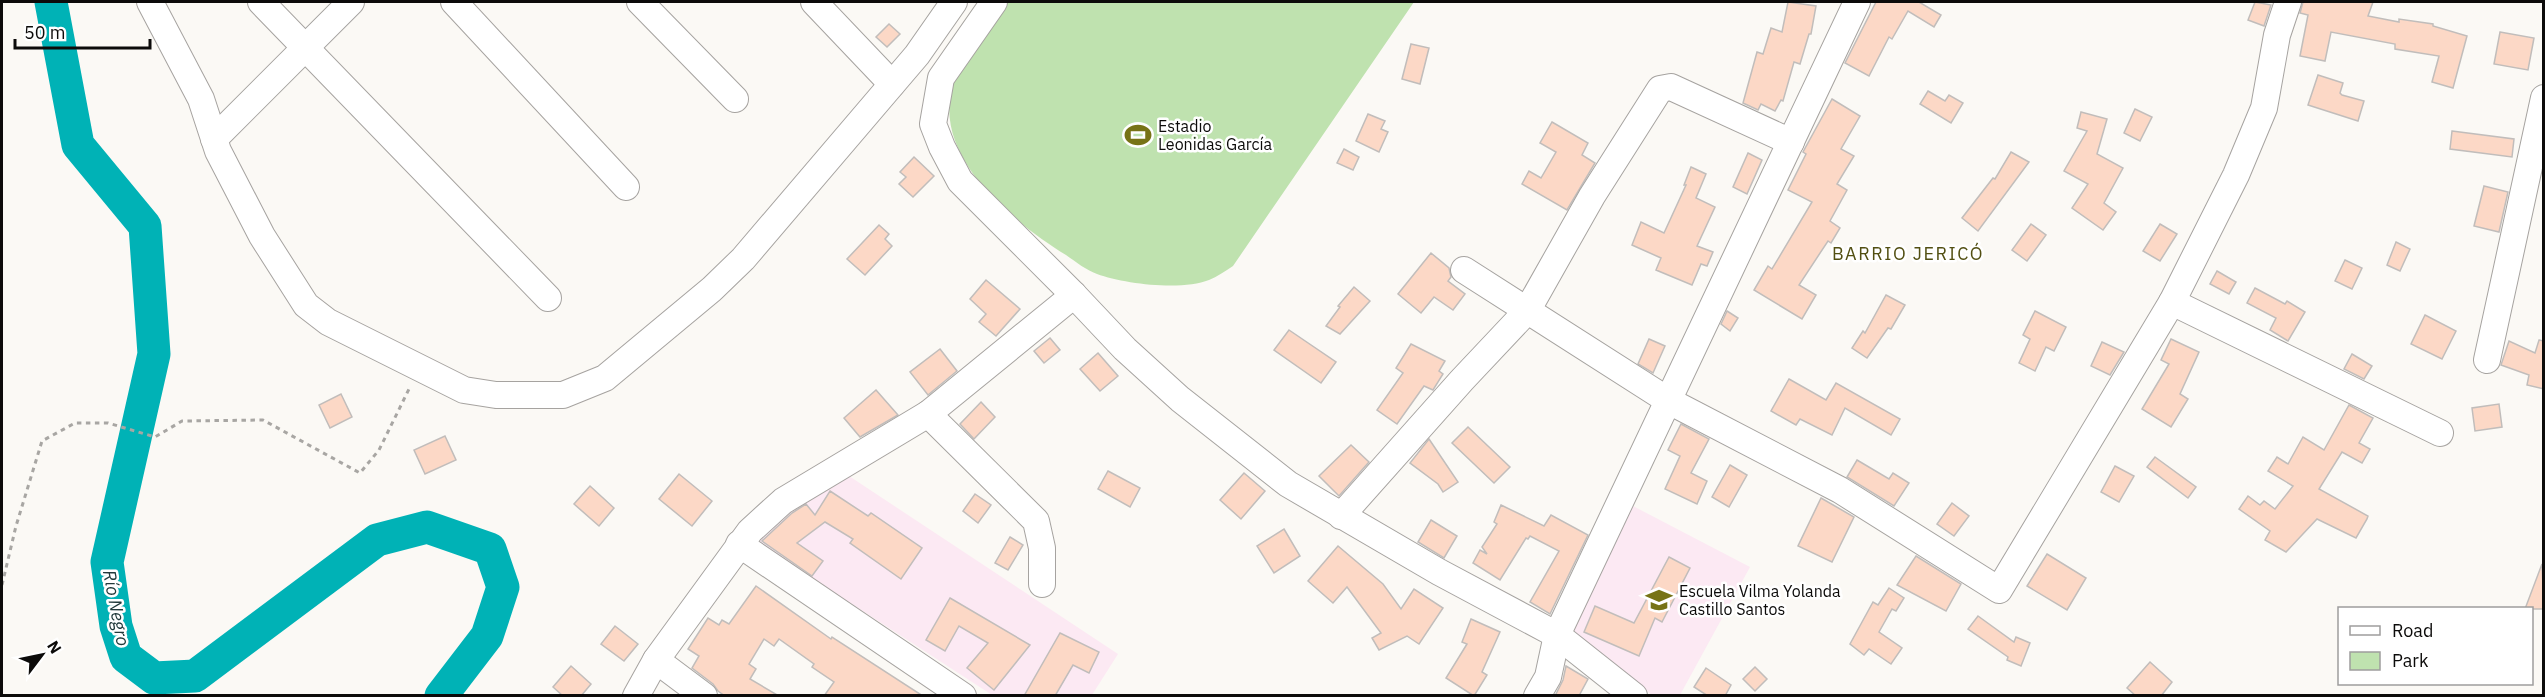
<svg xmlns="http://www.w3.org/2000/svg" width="2545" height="697" viewBox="0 0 2545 697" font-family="'IBM Plex Sans',sans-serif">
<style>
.education{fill:#fce9f3}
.green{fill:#bfe2af}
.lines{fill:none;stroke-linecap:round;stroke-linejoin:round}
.river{stroke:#00b2b6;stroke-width:33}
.building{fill:#fcd8c6;stroke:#c1bdbb;stroke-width:1.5}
.minor-casing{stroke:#a6a3a0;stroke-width:28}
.path{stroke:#a8a6a3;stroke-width:3;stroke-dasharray:4.5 4.5;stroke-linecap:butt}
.minor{stroke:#fff;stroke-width:26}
.labels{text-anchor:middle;stroke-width:5;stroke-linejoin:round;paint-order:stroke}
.poi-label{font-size:16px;fill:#0c0b0a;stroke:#fff;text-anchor:start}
.neighbourhood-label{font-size:18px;letter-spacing:1.5px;fill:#524f12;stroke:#fff}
.water-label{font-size:18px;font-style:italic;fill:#223a3b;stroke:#fff}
</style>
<rect width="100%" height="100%" fill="#fbf9f5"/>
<g class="education">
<polygon points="843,472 1118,654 1092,695 992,695 755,541 795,501"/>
<polygon points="1633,506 1750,567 1680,695 1652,695 1569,632"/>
</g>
<path class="green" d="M1006,2H1414L1233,266C1225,271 1217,277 1209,280C1182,291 1124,284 1097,274C1086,270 1076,262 1066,255C1017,225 941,164 950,99C954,63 986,31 1006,2Z"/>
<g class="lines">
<polyline class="river" points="51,2 78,145 145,226 154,354 107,562 116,626 126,657 154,678 195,676 377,540 427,527 490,549 503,587 487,636 441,696"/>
</g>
<g class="building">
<polygon points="1788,2 1816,6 1811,34 1809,34 1800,64 1794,62 1783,101 1781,100 1775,111 1761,104 1758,110 1743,103 1757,52 1763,54 1771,28 1782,32"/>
<polygon points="1876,2 1919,2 1941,15 1934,27 1908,11 1892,39 1889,37 1869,76 1845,63"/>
<polygon points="2255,2 2271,5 2264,26 2248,20"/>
<polygon points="2303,2 2373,2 2368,16 2399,22 2399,19 2433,24 2433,26 2467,36 2453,88 2432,82 2439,56 2395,49 2395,44 2331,32 2325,61 2300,56 2308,15 2300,13"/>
<polygon points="889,24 900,34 887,47 876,37"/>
<polygon points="2500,32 2534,38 2528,70 2494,64"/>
<polygon points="1411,44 1429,48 1420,84 1402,79"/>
<polygon points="2318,75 2343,83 2340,93 2342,95 2364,101 2358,121 2308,105"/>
<polygon points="1928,91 1945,101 1949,95 1963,103 1951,123 1920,104"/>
<polygon points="1832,99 1860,116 1841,149 1854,156 1837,184 1847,190 1830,221 1840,228 1831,243 1828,241 1799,285 1816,295 1802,319 1754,290 1768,266 1772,269 1812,202 1788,190 1806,154 1803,152"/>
<polygon points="2135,109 2152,117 2140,141 2124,133"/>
<polygon points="2081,112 2107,119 2097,154 2123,168 2104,203 2116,212 2103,230 2072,208 2088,184 2064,171 2087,131 2077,128"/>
<polygon points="1368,114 1385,121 1381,129 1388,132 1379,152 1356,141"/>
<polygon points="1552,122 1588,143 1582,155 1595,163 1567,210 1522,184 1529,171 1541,178 1556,152 1540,143"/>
<polygon points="2452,131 2514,139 2512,157 2450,149"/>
<polygon points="1344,149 1359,157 1353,170 1337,163"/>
<polygon points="2011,152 2029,162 1978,231 1962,218 1993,178 1995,179"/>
<polygon points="1748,153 1762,160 1747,194 1733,187"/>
<polygon points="914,157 934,176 913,197 899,184 906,177 900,172"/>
<polygon points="1691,167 1706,174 1696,198 1715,207 1697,246 1713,252 1707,266 1701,264 1692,285 1656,270 1661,258 1632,245 1641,222 1664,233 1686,185 1684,185"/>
<polygon points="2484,186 2508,192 2499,232 2474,226"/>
<polygon points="2031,224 2046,235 2027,261 2012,250"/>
<polygon points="2160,224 2177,234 2160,261 2143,251"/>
<polygon points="879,225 889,234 885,239 892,246 865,275 847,259"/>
<polygon points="2396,242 2410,249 2400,271 2387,265"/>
<polygon points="1431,253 1449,268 1451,277 1448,281 1465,294 1453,310 1434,297 1421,313 1398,294"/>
<polygon points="2345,260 2362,268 2352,289 2335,281"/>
<polygon points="2217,271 2236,282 2229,294 2210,284"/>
<polygon points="986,280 1020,309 996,336 979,322 986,314 970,299"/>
<polygon points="1354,287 1370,301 1340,334 1326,326 1340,307 1338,306"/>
<polygon points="2255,288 2285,304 2287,301 2305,312 2288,341 2270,330 2276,318 2247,303"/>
<polygon points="1886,295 1905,305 1891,329 1888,328 1867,358 1852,348 1863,331 1865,333"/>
<polygon points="1727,311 1738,318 1730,331 1721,324"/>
<polygon points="2035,311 2066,327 2054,351 2046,347 2035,371 2019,363 2030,339 2023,335"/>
<polygon points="2425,315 2456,331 2442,359 2411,344"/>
<polygon points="1289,330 1336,362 1321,383 1274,350"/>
<polygon points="1050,338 1060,350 1044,363 1034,351"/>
<polygon points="1649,339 1665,346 1653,373 1638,364"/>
<polygon points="2171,339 2199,352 2180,394 2188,399 2171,427 2142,409 2169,364 2161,360"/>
<polygon points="2539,340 2544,341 2544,389 2527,385 2529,375 2501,365 2509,341 2535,353"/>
<polygon points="2102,342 2124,352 2110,375 2091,366"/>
<polygon points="1411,344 1445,361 1439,371 1443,374 1433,390 1424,386 1397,424 1377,410 1403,373 1396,368"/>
<polygon points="940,349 957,371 928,395 910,372"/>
<polygon points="1098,353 1118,376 1100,391 1080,369"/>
<polygon points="2352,354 2372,366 2364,379 2344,369"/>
<polygon points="1789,379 1826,400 1836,383 1900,419 1891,435 1845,408 1832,435 1800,419 1796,425 1771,411"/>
<polygon points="876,390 898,415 860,437 844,418"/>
<polygon points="341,394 352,417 330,428 319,405"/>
<polygon points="981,402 995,417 974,439 960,424"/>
<polygon points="2499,404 2502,427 2475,431 2472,408"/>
<polygon points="2349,405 2373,418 2359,443 2370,449 2362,463 2342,452 2319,489 2368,516 2367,519 2356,538 2317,519 2286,552 2265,540 2270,531 2239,509 2248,496 2260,505 2264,501 2275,509 2293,486 2268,471 2277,457 2288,464 2303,437 2324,450"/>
<polygon points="1681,424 1709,439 1691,473 1707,481 1697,504 1665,489 1680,456 1668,450"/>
<polygon points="1468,427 1510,467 1494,483 1452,443"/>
<polygon points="445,436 456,460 425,474 414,450"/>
<polygon points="1429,439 1458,482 1443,492 1438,484 1410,463"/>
<polygon points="1351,445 1369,462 1339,496 1319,476"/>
<polygon points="2155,457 2196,487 2188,498 2147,467"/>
<polygon points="1857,460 1889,479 1893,473 1909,483 1894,506 1847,477"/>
<polygon points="1730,465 1747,475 1729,507 1712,497"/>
<polygon points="2115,466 2134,476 2119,502 2101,492"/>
<polygon points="1108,471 1140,488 1130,507 1098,489"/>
<polygon points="1244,473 1265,491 1241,519 1220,500"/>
<polygon points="679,474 712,501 692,526 659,499"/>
<polygon points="590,486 614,508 599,526 574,504"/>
<polygon points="830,491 868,516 871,513 922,548 901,579 850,543 853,539 825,522 797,543 823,561 812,576 762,541 792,513 806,504 815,515"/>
<polygon points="975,494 991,505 978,523 963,511"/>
<polygon points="1821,498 1854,517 1832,562 1798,546"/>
<polygon points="1952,503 1969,516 1954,536 1937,524"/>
<polygon points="1501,505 1544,526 1551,515 1588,535 1550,614 1530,602 1559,551 1530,536 1528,539 1526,538 1500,580 1473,563 1480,550 1487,554 1482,547 1497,524 1494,522"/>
<polygon points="1431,520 1457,536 1444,558 1418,542"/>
<polygon points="1284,529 1300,556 1274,573 1257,546"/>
<polygon points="1010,537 1023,545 1008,570 995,563"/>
<polygon points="1338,546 1383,584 1401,609 1414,589 1443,608 1419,644 1407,636 1379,650 1372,638 1381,633 1347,587 1333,603 1308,581"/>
<polygon points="2047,554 2086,578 2067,610 2027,586"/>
<polygon points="1916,556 1961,584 1946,611 1897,585"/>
<polygon points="1669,557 1690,568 1662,622 1655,618 1639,656 1584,632 1595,606 1634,623"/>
<polygon points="2542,564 2544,609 2525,609"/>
<polygon points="756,586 831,639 832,637 923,696 824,696 834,682 812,667 814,664 779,639 774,646 764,639 749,664 756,669 750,679 779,696 725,696 718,691 713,684 692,668 699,656 688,649 708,618 719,625 722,620 729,624"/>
<polygon points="1889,588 1904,598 1896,611 1892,609 1879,632 1902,648 1891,664 1869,649 1864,655 1850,644 1873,602 1878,605"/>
<polygon points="950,598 1030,645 994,690 967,668 988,643 959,626 945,651 926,640"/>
<polygon points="1978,616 2014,642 2016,637 2030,643 2021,666 2007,660 2008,657 1968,629"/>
<polygon points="1471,619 1500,632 1482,672 1487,675 1474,696 1446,678 1467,644 1462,642"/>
<polygon points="615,626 638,644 624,661 601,644"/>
<polygon points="1060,633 1099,652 1089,673 1073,665 1055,696 1024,696"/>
<polygon points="2150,662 2172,682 2161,696 2136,696 2127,688"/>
<polygon points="571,666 591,684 581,696 563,696 553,687"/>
<polygon points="1566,666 1588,679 1580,694 1583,696 1555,696 1563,680"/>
<polygon points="1755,667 1767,679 1755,691 1743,679"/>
<polygon points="1706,668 1731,685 1725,696 1708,696 1694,687"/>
</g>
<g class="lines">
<g class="minor-casing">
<g id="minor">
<polyline points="150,2 201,99 218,151 262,236 306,305 328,322 464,390 496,395 563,395 605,378 712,289 743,259 917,55 954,2"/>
<polyline points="261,2 548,298"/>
<polyline points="454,2 626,187"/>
<polyline points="640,2 735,99"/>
<polyline points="814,2 892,84"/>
<polyline points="994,2 941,78 933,124 942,147 960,181 1074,295 1125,349 1180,399 1288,484 1439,572 1557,635 1634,696"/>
<polyline points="214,139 351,2"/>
<polyline points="1464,270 1669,401 1840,490 1999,590 2172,302 2236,175 2264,108 2277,35 2288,2"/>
<polyline points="2172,302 2440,433"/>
<polyline points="2487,360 2544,98"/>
<polyline points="928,414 1036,521 1042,548 1042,584"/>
<polyline points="1341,516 1462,380 1527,311 1592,196 1660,89 1671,87 1791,142"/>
<polyline points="739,544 963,696"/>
<polyline points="656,660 704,696"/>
<polyline points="636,696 656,660 750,531 783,501 928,414 1074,295"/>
<polyline points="1537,696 1548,677 1557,635 1857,2"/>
</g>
</g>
<polyline class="path" points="2,585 16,526 42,441 75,423 108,423 155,437 182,421 263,420 360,473 379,450 410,387"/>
<use href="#minor" class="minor"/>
</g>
<defs>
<g id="stadium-bare" transform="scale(2.07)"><path d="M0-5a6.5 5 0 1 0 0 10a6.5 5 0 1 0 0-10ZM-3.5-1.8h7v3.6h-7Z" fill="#777316" stroke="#fff" stroke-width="2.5" paint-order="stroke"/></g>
<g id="school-bare" transform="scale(2.07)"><path d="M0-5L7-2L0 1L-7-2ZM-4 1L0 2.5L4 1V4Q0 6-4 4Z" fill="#777316" stroke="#fff" stroke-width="2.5" paint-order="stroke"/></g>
</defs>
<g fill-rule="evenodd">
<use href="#stadium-bare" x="1138" y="135"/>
<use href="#school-bare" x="1659" y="600"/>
</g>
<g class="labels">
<g class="poi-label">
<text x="1158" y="132">Estadio<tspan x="1158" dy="18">Leonidas García</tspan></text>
<text x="1679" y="597">Escuela Vilma Yolanda<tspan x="1679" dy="18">Castillo Santos</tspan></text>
</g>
<g class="neighbourhood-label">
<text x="1908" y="260">BARRIO JERICÓ</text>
</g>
<g class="water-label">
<text transform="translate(116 608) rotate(79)" y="6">Río Negro</text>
</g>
</g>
<rect width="2545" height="697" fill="none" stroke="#0c0b0a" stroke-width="6"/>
<rect x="2338" y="607" width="195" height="78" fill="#ffffff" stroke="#9e9d9d" stroke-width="1.5"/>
<rect x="2350" y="626" width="30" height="9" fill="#ffffff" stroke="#9e9d9d" stroke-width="1.5"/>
<text x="2392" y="637" font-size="18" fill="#0c0b0a">Road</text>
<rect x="2350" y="652" width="30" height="18" fill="#bfe2af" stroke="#9e9d9d" stroke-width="1.5"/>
<text x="2392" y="667" font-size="18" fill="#0c0b0a">Park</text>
<g transform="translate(42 655) rotate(58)" stroke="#ffffff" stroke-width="4.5" paint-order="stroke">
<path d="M0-4.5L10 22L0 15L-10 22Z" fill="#0c0b0a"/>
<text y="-9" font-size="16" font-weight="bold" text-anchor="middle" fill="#0c0b0a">N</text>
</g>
<path d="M15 39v9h135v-9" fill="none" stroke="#0c0b0a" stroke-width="3"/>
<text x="24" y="39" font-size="18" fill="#0c0b0a" stroke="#ffffff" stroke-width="4.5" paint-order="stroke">50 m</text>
</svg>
